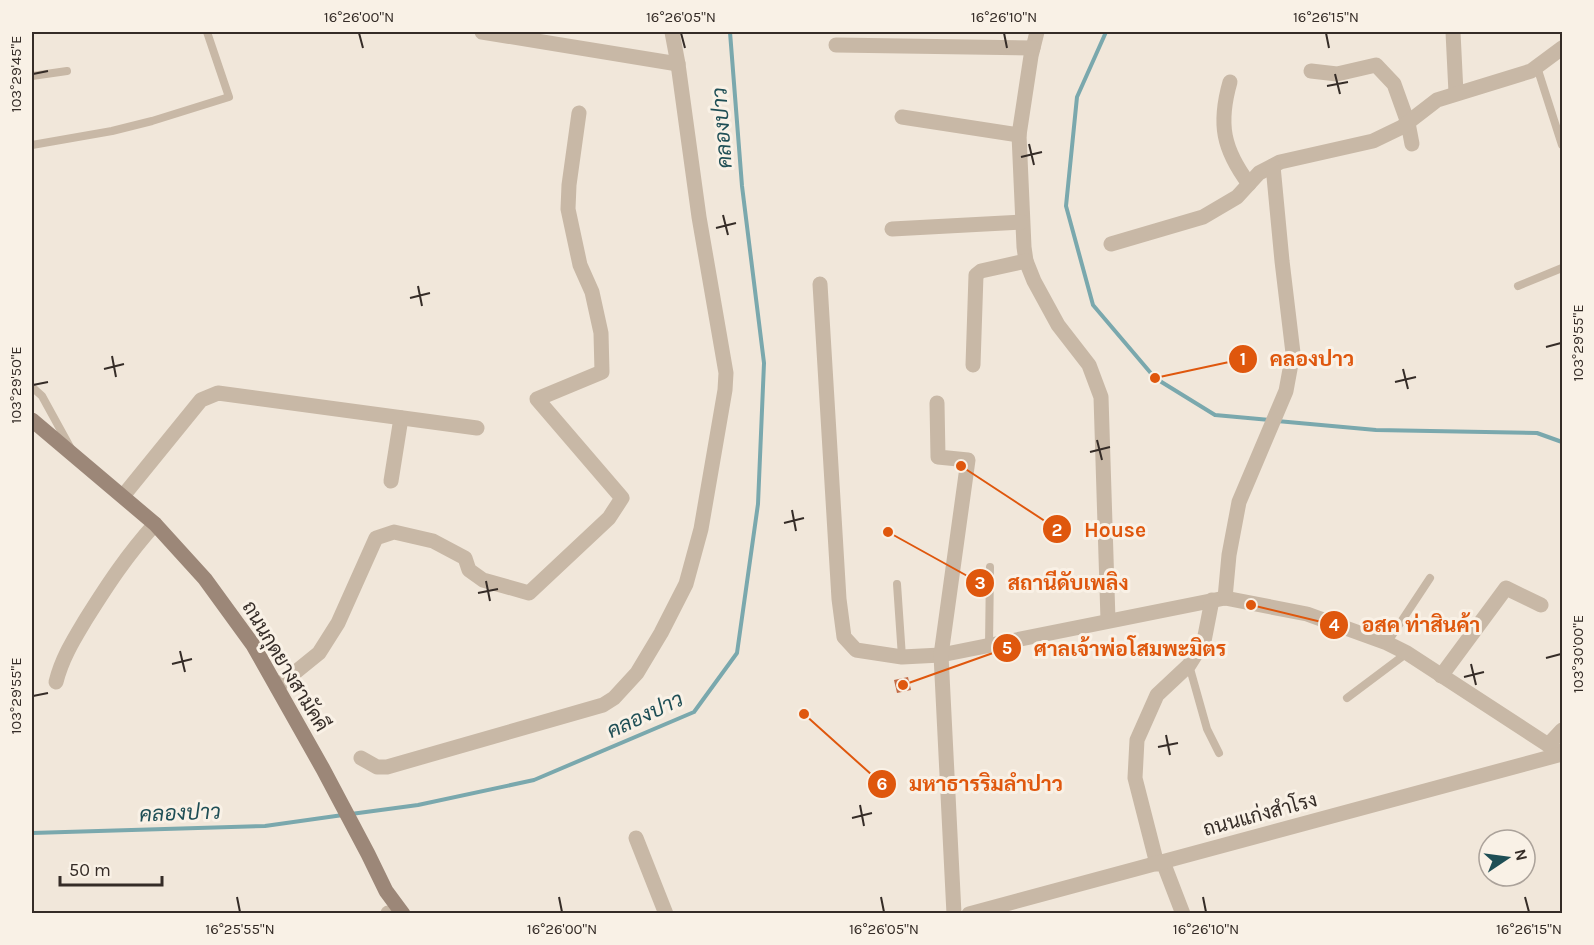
<svg xmlns="http://www.w3.org/2000/svg" width="1594" height="945" viewBox="0 0 1594 945" font-family="Karla,Sarabun,sans-serif">
<style>
.lines{fill:none;stroke-linecap:round;stroke-linejoin:round}
.stream{stroke:#7aa8ad;stroke-width:4}
.building{fill:#c26b46}
.service{stroke:#c8b8a6;stroke-width:8}
.minor{stroke:#c8b8a6;stroke-width:15}
.tertiary{stroke:#c8b8a6;stroke-width:15}
.secondary{stroke:#9c8778;stroke-width:15}
.ticks{fill:none;stroke:#352c27;stroke-width:2}
.labels{text-anchor:middle;stroke-width:6;stroke-linejoin:round;paint-order:stroke}
.street-label{font-size:20px;fill:#352c27;stroke:#f9f1e6}
.water-label{font-size:21px;font-style:italic;fill:#1e4e55;stroke:#f9f1e6}
.leader{fill:none;stroke:#df570d;stroke-width:2}
.callout-dot{fill:#df570d;stroke:#f9f1e6;stroke-width:2}
.mark-label{font-size:18px;text-anchor:middle;font-weight:bold;fill:#fff}
.callout-label{font-size:21px;text-anchor:middle;font-weight:bold;fill:#df570d;stroke:#f9f1e6;stroke-width:6;stroke-linejoin:round;paint-order:stroke}
.neatline{fill:none;stroke:#352c27;stroke-width:2}
.ticks-label{font-size:15px;text-anchor:middle;fill:#352c27}
</style>
<rect width="100%" height="100%" fill="#f1e7da"/>
<g class="lines">
<g class="stream">
<polyline points="1106,32 1077,97 1066,206 1093,305 1155,378 1215,415 1270,420"/>
<polyline points="1277,421 1376,430 1537,433 1562,442"/>
<polyline points="351,814 418,805 534,780 694,712 737,653 758,504 764,363 742,186 730,32"/>
<polyline points="32,833 265,826 343,815"/>
</g>
</g>
<polygon class="building" points="908,677 911,690 897,693 894,680"/>
<g class="lines">
<g class="service">
<polyline points="1537,67 1562,145"/>
<polyline points="32,76 67,71"/>
<polyline points="32,145 112,131 152,121 229,97 207,32"/>
<polyline points="1518,286 1562,268"/>
<polyline points="32,387 42,396 70,447"/>
<polyline points="897,584 902,657"/>
<polyline points="1387,643 1430,578"/>
<polyline points="989,646 990,567"/>
<polyline points="1189,665 1207,729 1219,753"/>
<polyline points="1347,698 1407,653"/>
</g>
<g class="minor">
<polyline points="482,32 678,64"/>
<polyline points="1037,32 1031,56 1019,135 1024,247 1026,261 1034,281 1058,325 1089,365 1101,397 1108,620"/>
<polyline points="1453,32 1456,93"/>
<polyline points="836,45 1033,48"/>
<polyline points="1311,71 1337,74 1376,65 1394,84 1408,123 1412,144"/>
<path d="M1230,82C1218,124 1223,149 1249,184"/>
<polyline points="902,117 1019,135"/>
<polyline points="892,229 1022,222"/>
<polyline points="1111,244 1203,217 1237,197 1259,173 1280,162 1373,141 1402,127 1437,100 1531,71 1562,48"/>
<polyline points="820,284 839,599 844,637 856,650 902,657 941,655 1225,598 1307,614 1387,643 1407,653 1562,754"/>
<polyline points="973,365 976,275 981,271 1026,261"/>
<polyline points="937,403 938,457 968,460 941,655 954,914"/>
<polyline points="391,481 401,418"/>
<polyline points="123,496 201,400 218,393 477,428"/>
<polyline points="1225,598 1229,555 1239,502 1286,391 1293,353 1282,261 1273,166"/>
<polyline points="1441,676 1506,588 1541,605"/>
<path d="M56,682C62,658 74,639 86,619C108,584 127,555 155,524"/>
<polyline points="277,687 319,653 338,623 376,538 394,532 433,541 465,558 469,570 483,580 529,593 609,518 622,498 537,399 602,372 601,333 592,292 580,265 568,209 569,185 579,113"/>
<polyline points="1548,745 1562,730"/>
<polyline points="361,758 377,767 387,767 603,705 614,698 637,673 661,633 686,584 701,529 725,390 726,373 699,217 678,64 672,32"/>
<polyline points="636,838 666,914"/>
<polyline points="1163,862 1183,914"/>
<polyline points="1157,864 1135,778 1137,740 1157,695 1189,665 1204,641 1212,600"/>
<polyline points="388,914 388,913"/>
</g>
<polyline class="tertiary" points="969,914 1562,754"/>
<polyline class="secondary" points="32,420 155,524 205,579 253,645 323,769 368,854 386,891 403,914"/>
</g>
<path class="ticks" d="M359,33L363,48M681,33L685,48M1004,33L1007,48M1326,33L1329,48M33,74L48,71M1335,74L1340,94M1327,86L1348,82M1029,144L1034,165M1021,157L1042,152M723,215L728,235M716,228L736,223M418,286L422,306M410,298L430,293M1546,347L1561,343M112,356L116,377M104,369L124,364M1403,369L1408,389M1395,382L1416,377M33,385L48,382M1097,440L1102,460M1090,452L1110,447M792,510L796,531M784,523L804,518M486,581L490,601M478,593L498,589M180,651L185,672M1546,658L1561,654M172,664L192,659M1471,664L1476,685M1464,677L1484,672M33,696L48,693M1166,735L1170,755M1158,747L1178,743M860,805L864,826M852,818L872,813M237,897L240,912M559,897L562,912M881,897L884,912M1203,897L1206,912M1525,897L1529,912"/>
<g class="labels">
<g class="street-label">
<text transform="translate(286 666) rotate(59)" y="7">ถนนกุดยางสามัคคี</text>
<text transform="translate(1260 814) rotate(-15)" y="7">ถนนแก่งสำโรง</text>
</g>
<g class="water-label">
<text transform="translate(722 128) rotate(-94)" y="7">คลองปาว</text>
<text transform="translate(645 715) rotate(-25)" y="7">คลองปาว</text>
<text transform="translate(180 813) rotate(-2)" y="7">คลองปาว</text>
</g>
</g>
<path class="leader" d="M1155 378L1243 359M961 466L1057 529M888 532L980 583M1251 605L1334 625M903 685L1007 648M804 714L882 784"/>
<g class="callout-dot">
<circle cx="1155" cy="378" r="6"/>
<circle cx="961" cy="466" r="6"/>
<circle cx="888" cy="532" r="6"/>
<circle cx="1251" cy="605" r="6"/>
<circle cx="903" cy="685" r="6"/>
<circle cx="804" cy="714" r="6"/>
<circle cx="1243" cy="359" r="15"/>
<circle cx="1057" cy="529" r="15"/>
<circle cx="980" cy="583" r="15"/>
<circle cx="1334" cy="625" r="15"/>
<circle cx="1007" cy="648" r="15"/>
<circle cx="882" cy="784" r="15"/>
</g>
<g class="mark-label">
<text x="1243" y="365">1</text>
<text x="1057" y="536">2</text>
<text x="980" y="589">3</text>
<text x="1334" y="631">4</text>
<text x="1007" y="654">5</text>
<text x="882" y="790">6</text>
</g>
<g class="callout-label">
<text x="1312" y="366">คลองปาว</text>
<text x="1115" y="537">House</text>
<text x="1068" y="590">สถานีดับเพลิง</text>
<text x="1421" y="632">อสค ท่าสินค้า</text>
<text x="1130" y="656">ศาลเจ้าพ่อโสมพะมิตร</text>
<text x="986" y="791">มหาธารริมลำปาว</text>
</g>
<rect width="1594" height="945" fill="none" stroke="#f9f1e6" stroke-width="66"/>
<g transform="translate(1507 858) rotate(77)"><circle r="28" fill="#f9f1e6" stroke="#aba29a" stroke-width="1.5"/>
<path d="M0-4.5L10 22L0 15L-10 22Z" fill="#1e4e55"/>
<text y="-9" font-size="16" font-weight="bold" text-anchor="middle" fill="#352c27">N</text>
</g>
<path d="M60 876v9h102v-9" fill="none" stroke="#352c27" stroke-width="3"/>
<text x="69" y="876" font-size="18" fill="#352c27" stroke="#f9f1e6" stroke-width="4.5" paint-order="stroke">50 m</text>
<rect x="33" y="33" width="1528" height="879" class="neatline"/>
<g class="ticks-label">
<text x="359" y="22">16°26'00"N</text>
<text x="681" y="22">16°26'05"N</text>
<text x="1004" y="22">16°26'10"N</text>
<text x="1326" y="22">16°26'15"N</text>
<text transform="translate(16 74) rotate(-90)" y="5">103°29'45"E</text>
<text transform="translate(1578 343) rotate(-90)" y="5">103°29'55"E</text>
<text transform="translate(16 385) rotate(-90)" y="5">103°29'50"E</text>
<text transform="translate(1578 654) rotate(-90)" y="5">103°30'00"E</text>
<text transform="translate(16 696) rotate(-90)" y="5">103°29'55"E</text>
<text x="240" y="934">16°25'55"N</text>
<text x="562" y="934">16°26'00"N</text>
<text x="884" y="934">16°26'05"N</text>
<text x="1206" y="934">16°26'10"N</text>
<text x="1529" y="934">16°26'15"N</text>
</g>
</svg>
